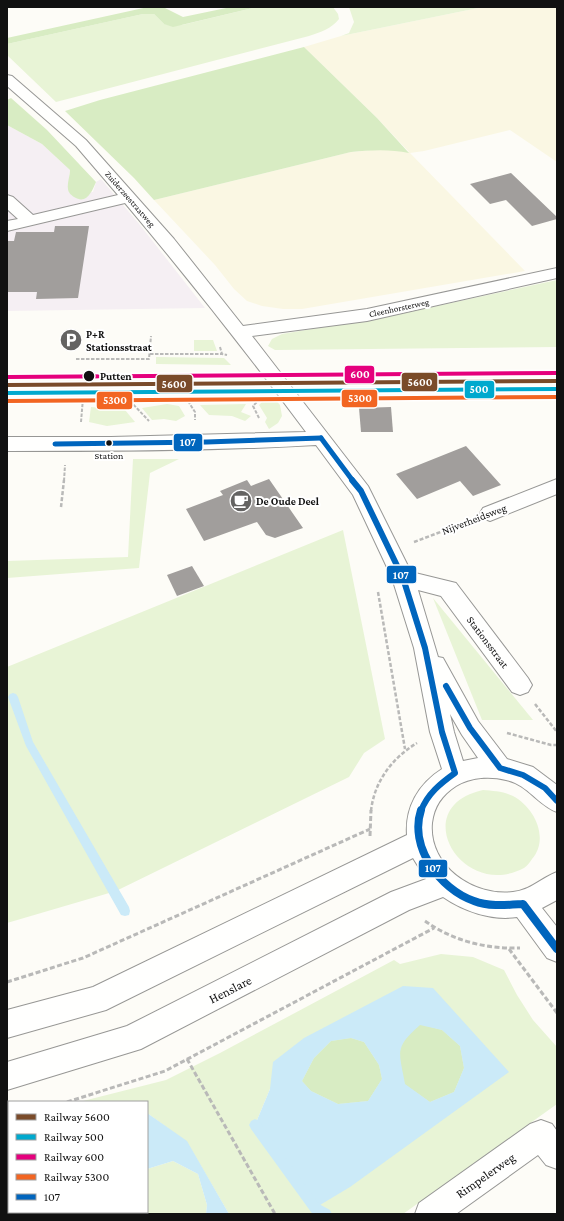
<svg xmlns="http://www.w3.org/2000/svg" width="564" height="1221" viewBox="0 0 564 1221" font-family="'Crimson Pro',serif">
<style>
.industrial{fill:#f5eff3}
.farmland{fill:#faf7e3}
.green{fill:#e8f4d6;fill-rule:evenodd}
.forest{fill:#d8ecc3}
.water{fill:#cbeaf8;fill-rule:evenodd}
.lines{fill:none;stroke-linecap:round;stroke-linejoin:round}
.stream{fill:#cbeaf8;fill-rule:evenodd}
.building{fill:#a19e9c}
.minor-casing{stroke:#979795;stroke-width:2}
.path-far2{stroke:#b9b9b8;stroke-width:2;stroke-dasharray:3.5 1.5;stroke-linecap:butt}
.path-far1{stroke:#b9b9b8;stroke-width:2.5;stroke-dasharray:4 2;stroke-linecap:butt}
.path{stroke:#b9b9b8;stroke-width:3;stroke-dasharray:5 2.5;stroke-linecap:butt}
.minor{fill:#fffffe;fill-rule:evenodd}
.bus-1-far2-casing{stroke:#fff;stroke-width:8}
.bus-1-far1-casing{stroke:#fff;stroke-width:9}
.bus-1-casing{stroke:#fff;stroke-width:10}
.bus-1-far2{stroke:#0065bd;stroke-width:5}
.bus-1-far1{stroke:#0065bd;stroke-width:6}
.bus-1{stroke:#0065bd;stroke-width:8}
.rail-1-casing{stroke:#fff;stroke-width:3}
.rail-2-casing{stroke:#fff;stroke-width:3}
.rail-3-casing{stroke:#fff;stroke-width:3}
.rail-4-casing{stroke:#fff;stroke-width:3}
.rail-1{fill:#7a4b2a;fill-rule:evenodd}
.rail-2{fill:#00a9ce;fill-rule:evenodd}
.rail-3{fill:#e5007d;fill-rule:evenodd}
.rail-4{fill:#f26522;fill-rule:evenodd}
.stop-dot{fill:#111;stroke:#fff;stroke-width:1.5}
.labels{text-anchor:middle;stroke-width:4;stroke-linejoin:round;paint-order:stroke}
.far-street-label{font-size:9px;fill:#111;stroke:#fff}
.bus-label{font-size:10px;fill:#111;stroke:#fff}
.poi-label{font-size:11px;font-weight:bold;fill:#111;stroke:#fff;text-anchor:start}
.stop-label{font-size:11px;font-weight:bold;fill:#111;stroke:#fff;text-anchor:start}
.street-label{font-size:11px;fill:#111;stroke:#fff}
.near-street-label{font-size:13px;fill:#111;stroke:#fff}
.line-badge{stroke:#fff;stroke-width:1.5}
.badge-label{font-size:11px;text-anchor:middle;font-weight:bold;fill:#fff}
</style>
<rect width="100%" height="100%" fill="#fdfcf7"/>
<polygon class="industrial" points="7,125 42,144 70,170 68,189 93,192 96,182 101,179 140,225 205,308 7,311"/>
<polygon class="farmland" points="483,7 557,7 557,162 510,130 424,151 410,153 525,271 302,309 283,309 262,306 247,301 234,289 215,265 154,200 351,152 373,150 398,150 409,152 377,118 304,47 341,36"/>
<g class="green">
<path d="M257,7H333L338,14L339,19C331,29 321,32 309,36L56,102L7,55V44L143,14H154L164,24L182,25Z"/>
<polygon points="349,7 483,7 341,36 349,33 354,22"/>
<polygon points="557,280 557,347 275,350 268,346 272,339 282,334 400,314"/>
<polygon points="194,340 213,340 217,351 194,351"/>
<polygon points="156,357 224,358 231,365 156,364"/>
<polygon points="272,396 280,405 282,416 278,423 269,429 265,422 267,418 259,405 262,402 266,401 265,399"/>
<polygon points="167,404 179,406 185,416 176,421 164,419 152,420 142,408"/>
<polygon points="246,404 241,412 251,416 245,421 232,416 209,415 200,405"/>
<polygon points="91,407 125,410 135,422 107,426 89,422"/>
<polygon points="133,459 179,459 150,473 139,568 7,578 7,561 128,557"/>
<polygon points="343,530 385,739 364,753 349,777 116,891 7,923 7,667"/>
<polygon points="433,598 533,720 482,720"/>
<path d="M483,790C493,791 503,791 513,796C534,807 550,838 532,859C530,862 527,866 524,868C462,901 406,807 483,790Z"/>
<path d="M441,954L473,957L504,970L517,995L533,1020L557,1047V1104L403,1214H229L187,1142L147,1113V1102H79L166,1080L220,1053L394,960L400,964ZM270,1089L315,1208L255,1125Z"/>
<polygon points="173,1161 198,1174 207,1205 206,1214 52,1214 51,1212 147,1212 147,1169"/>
</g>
<g class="forest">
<polygon points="148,7 165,8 183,17 231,7 257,7 173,27 164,24 154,14 143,14 7,44 7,38"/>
<path d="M304,47L377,118L409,153C390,149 371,150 351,152L154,200L134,178L65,111L100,100Z"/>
<path d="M11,98L47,130L96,182C92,191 87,205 74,197C71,195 68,192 68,189C67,184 70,175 70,170L42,144L7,125V100Z"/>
<path d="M420,1024L442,1030L460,1046L464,1068L454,1092L430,1102L404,1084C399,1051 393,1048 420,1024Z"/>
<polygon points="351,1038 364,1042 379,1065 382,1079 368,1101 338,1104 311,1091 302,1081 314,1058 331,1041"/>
</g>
<g class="water">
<path d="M403,986L433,988L509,1072L350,1187L315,1208L255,1125L270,1089L273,1062L304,1038ZM420,1025L442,1030L460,1046L464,1068L454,1092L430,1102L405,1084C399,1051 394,1048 420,1025ZM351,1038L364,1042L379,1065L382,1079L368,1101L338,1104L311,1091L302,1081L314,1058L331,1041Z"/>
<polygon points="147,1113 187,1141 229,1214 206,1214 207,1205 198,1174 173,1161 147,1169"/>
</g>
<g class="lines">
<g class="stream">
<polygon points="13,693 16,694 18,697 33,742 129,907 130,911 129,915 125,916 121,915 26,746 8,697 10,694"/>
<polygon points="255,1119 259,1121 319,1204 330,1210 332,1214 313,1214 311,1212 251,1129 249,1125 251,1121"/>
</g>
</g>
<g class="building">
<polygon points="511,173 557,217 557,219 532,226 506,200 490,204 470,184"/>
<polygon points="55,226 89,226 78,298 36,299 37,292 7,292 7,241 14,241 16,232 54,232"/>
<polygon points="391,407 393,432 361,432 359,408"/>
<polygon points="466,446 501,485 473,496 460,481 417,499 396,474"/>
<polygon points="269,479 303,528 275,538 266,535 257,522 204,541 186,509 223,495 220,491 247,480 251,486"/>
<polygon points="192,566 204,586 177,596 167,575"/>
</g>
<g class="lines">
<g class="minor-casing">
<g id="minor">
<path d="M7,75L12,76L86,140L174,239L243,326L367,309L557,268V278L367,321L252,336L368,486L411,572L456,583L528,678L532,685L528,692L520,695L512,692L441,596L418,590L438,657L443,658L478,721L507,759L533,767L557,785V812C538,805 527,784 506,780C490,776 471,777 456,786C442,795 434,806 432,823C428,866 474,897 513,892C531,890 541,878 557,872V900L542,908L557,927V962L547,958L517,917C492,921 463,911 443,897L409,910L141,1049L7,1090V1062L127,1026L391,892L426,879L413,858L106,1010L7,1038V1010L93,987L407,835C405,808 418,784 442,769L430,732L414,648L392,578L353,495L316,445C213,451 110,451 7,451V437H111L306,432C248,354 188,278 125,203L7,231V221L18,219L7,209V195L13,197L33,215L118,195L76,146L7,86ZM450,714L462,735L478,758L463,761L454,732Z"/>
<polygon points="557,479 557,494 490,521 483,518 480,513 483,508"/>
<polygon points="541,1120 552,1124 557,1131 557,1169 546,1165 538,1155 456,1214 415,1214 419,1203 530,1124"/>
</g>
</g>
<g class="path-far2">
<polyline points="220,347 222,354 227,355"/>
<polyline points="150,354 222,354"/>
<polyline points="76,359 149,359 151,336"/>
<polyline points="130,401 149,421"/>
<polyline points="188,401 195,412 195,420"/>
<polyline points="83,402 261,399"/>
<polyline points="259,418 253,406 261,398"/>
<polyline points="81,422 83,398"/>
<polyline points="64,481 65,465"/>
</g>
<g class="path-far1">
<polyline points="61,507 64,480"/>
<polyline points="414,542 467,522"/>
<polyline points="378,592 405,749"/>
<polyline points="535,704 557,732"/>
<polyline points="507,733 551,745 557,745"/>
<path d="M371,811C374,782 392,758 417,743"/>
</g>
<g class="path">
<polyline points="370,836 371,810"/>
<path d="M425,921C453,941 486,949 520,948"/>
<polyline points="509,949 557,1013"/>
<polyline points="7,982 83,958 370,829"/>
<polyline points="187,1059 275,1214"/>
<polyline points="67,1102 165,1071 434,928"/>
<polyline points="7,1121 9,1121"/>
</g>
<use href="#minor" class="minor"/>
<g class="bus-1-far2-casing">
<g id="bus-1-far2">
<polyline points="321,438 353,481"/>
<polyline points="55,444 207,442 321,438"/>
</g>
</g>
<g class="bus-1-far1-casing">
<g id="bus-1-far1">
<path d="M352,480L361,491L403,578L425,648L442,732L455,773C441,783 427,794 421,811"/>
<polyline points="446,686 470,728 500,768 523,775 545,788 557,801"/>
</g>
</g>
<g class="bus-1-casing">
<path id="bus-1" d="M421,810C409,846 439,889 474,901C489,907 507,905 523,904L557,949"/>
</g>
<use href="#bus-1-far2" class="bus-1-far2"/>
<use href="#bus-1-far1" class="bus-1-far1"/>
<use href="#bus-1" class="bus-1"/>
<g class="rail-1-casing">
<polygon id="rail-1" points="557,379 557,383 7,387 7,383"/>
</g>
<g class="rail-2-casing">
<polygon id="rail-2" points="557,387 557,391 7,395 7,391"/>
</g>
<g class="rail-3-casing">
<polygon id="rail-3" points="557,371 557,375 7,379 7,375"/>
</g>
<g class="rail-4-casing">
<polygon id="rail-4" points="557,395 557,399 7,403 7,399"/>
</g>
<use href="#rail-1" class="rail-1"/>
<use href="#rail-2" class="rail-2"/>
<use href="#rail-3" class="rail-3"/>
<use href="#rail-4" class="rail-4"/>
</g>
<defs>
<g id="parking-disc" transform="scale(1.15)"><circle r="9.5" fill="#646362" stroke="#fff"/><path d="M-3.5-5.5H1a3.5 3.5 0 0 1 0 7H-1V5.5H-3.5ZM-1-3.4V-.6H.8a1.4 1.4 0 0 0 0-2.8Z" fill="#fff"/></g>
<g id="cafe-disc" transform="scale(1.15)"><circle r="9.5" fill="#646362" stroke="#fff"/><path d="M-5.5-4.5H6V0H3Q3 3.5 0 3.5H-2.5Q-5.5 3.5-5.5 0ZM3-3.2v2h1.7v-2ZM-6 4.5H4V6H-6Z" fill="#fff"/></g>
</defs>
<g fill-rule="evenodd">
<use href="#parking-disc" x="71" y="340"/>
<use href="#cafe-disc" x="241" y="501"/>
</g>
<g class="stop-dot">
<circle cx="89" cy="376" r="6"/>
<circle cx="109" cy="443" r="3.5"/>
</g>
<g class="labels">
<g class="far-street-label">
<text transform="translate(130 199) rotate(49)" y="3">Zuiderzeestraatweg</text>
<text transform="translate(399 308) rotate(-12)" y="3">Cleenhorsterweg</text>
</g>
<g class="bus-label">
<text x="109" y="459">Station</text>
</g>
<g class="poi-label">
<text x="86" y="338">P+R<tspan x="86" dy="13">Stationsstraat</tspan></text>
<text x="256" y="505">De Oude Deel</text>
</g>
<g class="stop-label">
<text x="100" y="380">Putten</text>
</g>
<g class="street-label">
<text transform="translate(474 519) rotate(-21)" y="4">Nijverheidsweg</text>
<text transform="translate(488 642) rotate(53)" y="4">Stationsstraat</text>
</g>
<g class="near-street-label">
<text transform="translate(230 989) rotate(-27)" y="5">Henslare</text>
<text transform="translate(485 1175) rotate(-35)" y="5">Rimpelerweg</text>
</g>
</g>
<g class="line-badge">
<rect x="344" y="365" width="31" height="19" rx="4" fill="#e5007d"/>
<rect x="401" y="372" width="37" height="20" rx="4" fill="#7a4b2a"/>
<rect x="156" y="374" width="37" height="19" rx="4" fill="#7a4b2a"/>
<rect x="464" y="380" width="31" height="19" rx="4" fill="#00a9ce"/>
<rect x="341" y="389" width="37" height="19" rx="4" fill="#f26522"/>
<rect x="96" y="391" width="37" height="19" rx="4" fill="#f26522"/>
<rect x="173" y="433" width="30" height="19" rx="4" fill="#0065bd"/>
<rect x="386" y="565" width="31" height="19" rx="4" fill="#0065bd"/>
<rect x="418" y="859" width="30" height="19" rx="4" fill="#0065bd"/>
</g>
<g class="badge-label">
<text x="360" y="378">600</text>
<text x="420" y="386">5600</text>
<text x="174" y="388">5600</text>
<text x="479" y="393">500</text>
<text x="360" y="402">5300</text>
<text x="115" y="404">5300</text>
<text x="188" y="446">107</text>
<text x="401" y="579">107</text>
<text x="433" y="872">107</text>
</g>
<rect width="564" height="1221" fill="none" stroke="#111111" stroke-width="16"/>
<rect x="8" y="1101" width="140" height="112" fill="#ffffff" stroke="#a0a0a0"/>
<rect x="16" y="1114" width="20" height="6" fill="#7a4b2a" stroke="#a0a0a0"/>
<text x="44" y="1121" font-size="12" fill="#111111">Railway 5600</text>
<rect x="16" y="1134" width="20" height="6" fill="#00a9ce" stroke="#a0a0a0"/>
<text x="44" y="1141" font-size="12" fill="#111111">Railway 500</text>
<rect x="16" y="1154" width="20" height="6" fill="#e5007d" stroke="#a0a0a0"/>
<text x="44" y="1161" font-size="12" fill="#111111">Railway 600</text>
<rect x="16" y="1174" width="20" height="6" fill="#f26522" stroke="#a0a0a0"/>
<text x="44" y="1181" font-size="12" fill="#111111">Railway 5300</text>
<rect x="16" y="1194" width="20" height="6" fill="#0065bd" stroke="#a0a0a0"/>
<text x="44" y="1201" font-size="12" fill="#111111">107</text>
</svg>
